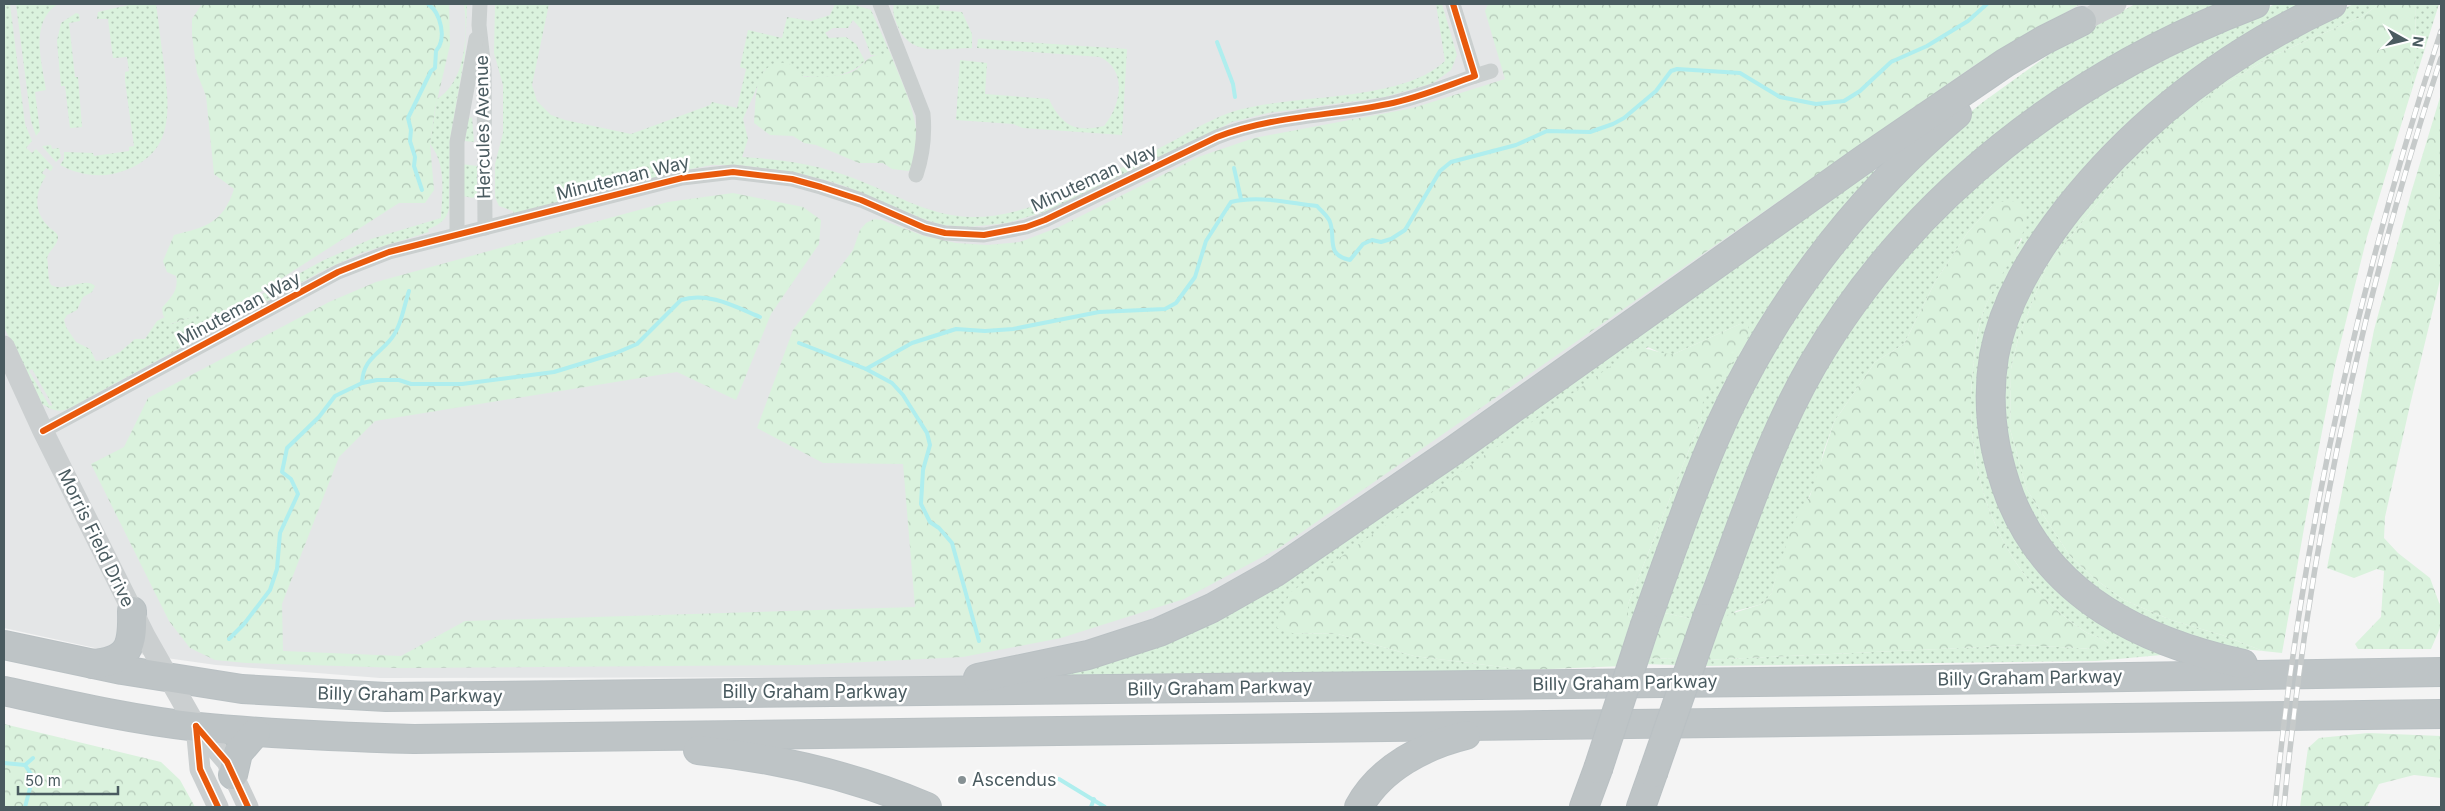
<svg xmlns="http://www.w3.org/2000/svg" width="2445" height="811" viewBox="0 0 2445 811" font-family="Inter,sans-serif">
<style>
.airport{fill:#e4e6e7}
.green{fill:url(#green-dots);fill-rule:evenodd}
.forest{fill:url(#forest-crowns)}
.lines{fill:none;stroke-linecap:round;stroke-linejoin:round}
.stream{stroke:#afeeee;stroke-width:4}
.highway-casing{stroke:#b9c0c3;stroke-width:30}
.street{stroke:#cacfcf;stroke-width:15}
.secondary{stroke:#cbcfd0;stroke-width:21}
.highway{stroke:#bec4c6;stroke-width:28}
.rail-casing{stroke:#c6caca;stroke-width:5.5}
.rail{stroke:#fff;stroke-width:4;stroke-dasharray:11;stroke-linecap:butt}
.highway-bridge-casing{stroke:#b9c0c3;stroke-width:30;stroke-linecap:butt}
.highway-bridge{stroke:#bec4c6;stroke-width:28}
.cycleway-casing{stroke:#fff;stroke-width:9}
.cycleway{stroke:#e8590c;stroke-width:6}
.poi-dot{fill:#869194;stroke:#fff;stroke-width:2}
.labels{text-anchor:middle;stroke-width:5;stroke-linejoin:round;paint-order:stroke}
.street-label{font-size:18px;fill:#4a5b60;stroke:#fff}
.poi-label{font-size:18px;fill:#4a5b60;stroke:#fff;text-anchor:start}
</style>
<defs>
<pattern id="green-dots" width="8" height="8" patternUnits="userSpaceOnUse" patternTransform="scale(1.25)"><rect width="8" height="8" fill="#daf2dd"/><path d="M2 2h.1M6 6h.1" fill="none" stroke="#b3c7b7" stroke-width="1.8" stroke-linecap="round"/></pattern>
<pattern id="forest-crowns" width="20" height="18" patternUnits="userSpaceOnUse" patternTransform="scale(1.25)"><rect width="20" height="18" fill="#daf2dd"/><path d="M2 6a3 3 0 1 1 6 0M12 15a3 3 0 1 1 6 0" fill="none" stroke="#b3c7b7"/></pattern>
</defs>
<rect width="100%" height="100%" fill="#f4f4f4"/>
<polygon class="airport" points="4,4 2116,4 1234,596 986,678 908,685 825,677 380,678 216,665 95,648 4,628"/>
<g class="green">
<path d="M4,4H10L25,124L32,141L26,148L32,153L36,149L53,167L51,171L46,168L42,173L46,176C35,192 33,211 48,226C51,230 58,232 58,237C58,245 49,250 47,258C49,267 47,278 51,285C66,293 85,276 95,286L92,292L83,297L77,310L67,315L64,320L66,327L76,342L90,349L96,361L103,360L120,352L135,339H145L157,321L165,317L171,324L201,314H226L322,261L371,239L441,218C442,193 447,165 430,144L437,99C466,81 468,35 464,4H467L465,54L450,139L449,208C447,220 439,225 428,229L429,232L361,253L324,270L68,409C56,413 51,409 42,404L4,327ZM32,369L52,404V406L49,405L29,371Z"/>
<path d="M16,4H58C29,22 42,62 46,90L35,92L40,131L36,136L31,121Z"/>
<path d="M133,4H156C159,24 161,45 164,65C169,107 176,151 126,170C103,179 81,176 60,165L64,159V152L93,153L94,156L129,151V147L134,146L125,81V72L129,71L127,57L113,58L108,19H97L98,12Z"/>
<path d="M495,4H549L532,85L537,101L551,115L565,120L631,134L710,105L712,102L737,108L746,69L740,67L748,30L782,38L787,17L811,21L830,15L835,4H852L871,10L891,55H871L861,29L853,20L848,28H833L825,33L829,38L846,37L856,44L865,61C839,87 796,75 765,69L743,119L748,139L742,157C779,159 817,164 853,178C891,192 928,216 970,217C1034,219 1120,168 1177,139C1196,128 1217,116 1238,110C1295,94 1402,102 1445,61L1436,4H1442L1457,55L1451,70L1433,83L1385,97L1268,113L1232,122L1051,210L1007,223L969,227L942,225L921,218L850,188L829,181L787,171L739,165H712L680,171L514,214L513,211L499,206L495,197V164L503,133V85L494,53Z"/>
<path d="M894,4H940L939,10L962,12L972,34V48C944,48 912,58 898,27C895,20 892,12 894,4Z"/>
<polygon points="2135,4 2221,4 2170,26 1890,242 1693,619 1660,612 1722,441 1820,272 1942,135 1983,102 2065,43"/>
<path d="M2275,4H2314L2190,78L1997,315L2008,508L2160,648L2161,655L2096,661L1701,666L1703,660L2025,645L2094,649L2108,643C2101,637 2092,636 2084,631C2076,626 2068,619 2060,613C1990,552 1963,459 1973,369C1975,351 1977,330 1983,313C1992,287 2008,263 2022,239L1992,206L1968,232L1935,282L1904,344L1875,362L1834,422L1823,453L1818,477L1785,550L1771,594L1762,604L1736,611L1714,628L1748,527L1824,365L1895,268L1971,185L2066,110Z"/>
<polygon points="2354,4 2379,4 2363,16 2272,56 2220,87 2117,179 2046,267 2018,339 2011,369 2010,429 2027,490 2070,556 2095,579 2124,600 2171,620 2222,635 2263,651 2211,646 2113,608 2042,537 2004,450 2003,360 2037,267 2123,158 2257,50 2297,28"/>
<polygon points="2415,4 2439,4 2409,99 2416,57"/>
<polygon points="76,13 79,14 80,21 69,23 75,77 78,77 82,127 70,128 65,86 61,86 57,41 61,23"/>
<path d="M978,39L1127,49L1122,135L1023,128L1013,124L956,120L960,60L987,63L985,94L1049,99C1061,125 1075,133 1104,126C1121,106 1128,70 1100,57L977,48Z"/>
<polygon points="472,117 474,142 465,141 468,119"/>
<polygon points="51,145 52,149 59,148 61,157 56,162 42,146"/>
<polygon points="461,164 477,166 477,195 473,198 463,196"/>
<polygon points="1871,169 1878,173 1831,233 1637,622 1628,616 1628,604 1702,417 1702,401 1745,346 1740,324 1674,354 1663,354 1648,347 1292,633 1338,634 1414,656 1527,670 1064,677 1064,668 1161,639"/>
<polygon points="1644,658 1678,659 1676,665 1642,664"/>
</g>
<g class="forest">
<path d="M202,4H449L450,45L435,109L430,144L434,190L425,203H399L226,314H201L170,324L163,315L162,308C171,297 179,291 176,276L167,272L163,261L174,235C206,227 223,223 234,189L214,174L206,96L197,73L192,35V19Z"/>
<polygon points="1488,4 2080,4 1975,65 1279,548 1184,599 1061,638 963,657 805,665 401,668 246,663 215,660 190,648 169,621 91,464 124,447 148,398 329,302 376,282 668,202 733,193 803,207 821,220 819,244 771,314 736,400 677,372 375,421 339,457 282,604 283,651 401,656 465,621 915,607 903,464 823,463 757,428 793,330 853,250 860,230 866,223 874,219 882,220 924,236 956,243 987,245 1020,242 1059,227 1198,157 1254,138 1413,108 1505,79 1485,11"/>
<polygon points="2379,4 2415,4 2416,57 2409,99 2367,237 2335,365 2312,483 2282,653 2263,651 2222,635 2171,620 2124,600 2095,579 2070,556 2027,490 2010,429 2011,369 2018,339 2046,267 2117,179 2168,130 2220,87 2272,56 2363,16"/>
<path d="M883,54L891,55C904,89 930,136 909,171L892,169L883,163H859L816,145L804,143L793,136L770,135L754,123C756,105 753,70 775,64C790,60 795,67 804,77C818,77 836,77 849,73C865,68 862,56 883,54Z"/>
<polygon points="2441,94 2441,276 2410,405 2385,517 2384,538 2398,553 2430,578 2441,608 2440,628 2431,649 2358,649 2355,644 2381,617 2384,571 2377,569 2354,578 2327,568 2374,330 2411,193"/>
<path d="M2012,201L2026,206C2032,238 1994,280 1983,313C1977,330 1975,350 1973,369C1963,459 1990,552 2060,613C2068,619 2076,626 2084,631C2092,636 2101,637 2108,643L2107,646L2094,649L2025,645L1703,660L1714,628L1724,616L1762,604L1771,594L1792,525L1810,496L1834,422L1875,362L1904,344L1935,282L1968,232L1992,206L2000,202Z"/>
<path d="M1740,324L1748,325L1749,333L1745,346L1703,401L1702,417L1628,604V616L1637,622L1623,666L1527,670L1414,656L1338,634L1292,633L1277,628L1279,613L1291,592L1635,349C1652,347 1658,354 1674,354Z"/>
<polygon points="1660,612 1693,619 1678,659 1644,658"/>
<polygon points="4,724 161,762 180,780 195,807 4,807"/>
<polygon points="2368,733 2441,736 2441,778 2414,775 2379,784 2367,807 2300,807 2308,748 2319,738"/>
</g>
<g class="lines">
<g class="stream">
<polyline points="1217,42 1233,84 1235,97"/>
<polyline points="1234,168 1241,199"/>
<path d="M422,190L414,166L415,157L410,141L411,130L408,118L431,71L435,68L436,51C447,39 441,13 428,4"/>
<polyline points="799,343 866,369 892,383 903,395 927,433 930,445 923,470 921,504 930,522 939,528 952,543 979,641"/>
<path d="M866,369L912,343L956,329L985,331L1013,329L1099,312L1165,309L1176,303L1195,277L1206,241L1231,202C1259,195 1289,203 1317,206C1321,211 1328,216 1330,222C1336,238 1325,255 1350,260L1363,244L1372,240L1381,242L1391,239L1405,230L1440,171L1451,162L1516,145L1547,131L1590,132L1613,124L1624,118L1656,91L1671,71L1677,69L1740,73L1780,97L1816,104L1844,101L1860,91L1891,62L1927,46L1968,21L1987,4"/>
<path d="M362,383C363,359 378,355 391,339C401,327 404,306 409,291"/>
<path d="M229,639L244,624L270,590L277,569L280,533L298,494L291,479L282,472L287,448L319,417L335,396L362,383L377,380H399L411,384H462L554,372L616,353L637,344L681,300C707,291 736,307 760,317"/>
<polyline points="4,763 25,765 33,758"/>
<polyline points="25,765 33,777 25,807"/>
<polyline points="1059,779 1105,807"/>
<polyline points="1091,807 1094,799"/>
</g>
<g class="highway-casing">
<g id="highway">
<path d="M1707,618C1740,533 1767,443 1813,364C1912,194 2073,73 2255,4"/>
<path d="M1645,625C1667,563 1688,501 1714,440C1768,315 1852,202 1957,114"/>
<polyline points="4,645 122,670 242,689 386,697 1935,680 2441,672"/>
<path d="M93,664C130,661 133,645 132,611"/>
<path d="M2243,664C2144,642 2050,598 2010,497C1993,452 1986,404 1994,356C2004,301 2034,253 2068,209C2139,119 2228,52 2332,4"/>
<polyline points="978,678 1088,655 1159,632 1212,608 1274,573 1453,451 1863,160 2005,63 2044,40 2082,21"/>
<path d="M4,691C68,705 133,720 198,727C269,734 342,737 414,739L2441,714"/>
<path d="M698,750C777,758 854,776 927,807"/>
<polyline points="233,775 238,753 256,732"/>
<path d="M1359,807C1380,768 1425,745 1466,735"/>
<polyline points="1584,807 1598,769"/>
<polyline points="1641,807 1653,773"/>
</g>
</g>
<g class="street">
<polyline points="480,4 479,25 484,69 485,228"/>
<path d="M880,4L923,114C925,136 923,154 916,175"/>
<polyline points="1475,76 1491,71"/>
<polyline points="457,234 457,142 476,39"/>
<path d="M43,431L338,272L389,252L682,178L733,172L792,179L821,187L861,200L925,228L945,233L984,235L1026,227L1045,220L1217,137C1271,116 1331,116 1388,104C1418,98 1446,86 1475,76L1453,4"/>
</g>
<g class="secondary">
<polyline points="2082,21 2116,4"/>
<polyline points="4,346 43,431 145,636 196,726 227,762 248,807"/>
<polyline points="196,726 200,769 218,807"/>
</g>
<use href="#highway" class="highway"/>
<g class="rail-casing">
<g id="rail">
<path d="M2275,807C2300,542 2358,284 2441,31"/>
<path d="M2284,807C2308,552 2361,301 2441,58"/>
</g>
</g>
<use href="#rail" class="rail"/>
<g class="highway-bridge-casing">
<g id="highway-bridge">
<polyline points="1598,769 1645,625"/>
<polyline points="1653,773 1707,618"/>
</g>
</g>
<use href="#highway-bridge" class="highway-bridge"/>
<g class="cycleway-casing">
<g id="cycleway">
<path d="M43,431L338,272L389,252L682,178L733,172L792,179L821,187L861,200L925,228L945,233L984,235L1026,227L1045,220L1217,137C1271,116 1331,116 1388,104C1418,98 1446,86 1475,76L1453,4"/>
<polyline points="196,726 227,762 248,807"/>
<polyline points="196,726 200,769 218,807"/>
</g>
</g>
<use href="#cycleway" class="cycleway"/>
</g>
<circle class="poi-dot" cx="962" cy="780" r="5"/>
<g class="labels">
<g class="street-label">
<text transform="translate(483 127) rotate(-91)" y="6">Hercules Avenue</text>
<text transform="translate(623 178) rotate(-14)" y="6">Minuteman Way</text>
<text transform="translate(1094 178) rotate(-25)" y="6">Minuteman Way</text>
<text transform="translate(239 309) rotate(-28)" y="6">Minuteman Way</text>
<text transform="translate(96 538) rotate(64)" y="6">Morris Field Drive</text>
<text transform="translate(2030 678) rotate(-1)" y="6">Billy Graham Parkway</text>
<text transform="translate(1625 683) rotate(-1)" y="6">Billy Graham Parkway</text>
<text transform="translate(1220 688) rotate(-1)" y="6">Billy Graham Parkway</text>
<text x="815" y="698">Billy Graham Parkway</text>
<text transform="translate(410 695) rotate(1)" y="6">Billy Graham Parkway</text>
</g>
<g class="poi-label">
<text x="972" y="786">Ascendus</text>
</g>
</g>
<rect width="2445" height="811" fill="none" stroke="#4a5b60" stroke-width="10"/>
<g transform="translate(2405 40) rotate(98)" stroke="#ffffff" stroke-width="4" paint-order="stroke">
<path d="M0-4L9 19L0 12L-9 19Z" fill="#4a5b60"/>
<text y="-8" font-size="14" font-weight="bold" text-anchor="middle" fill="#4a5b60">N</text>
</g>
<path d="M18 786v8h100v-8" fill="none" stroke="#4a5b60" stroke-width="2.5"/>
<text x="25" y="786" font-size="15" fill="#4a5b60" stroke="#ffffff" stroke-width="4" paint-order="stroke">50 m</text>
</svg>
